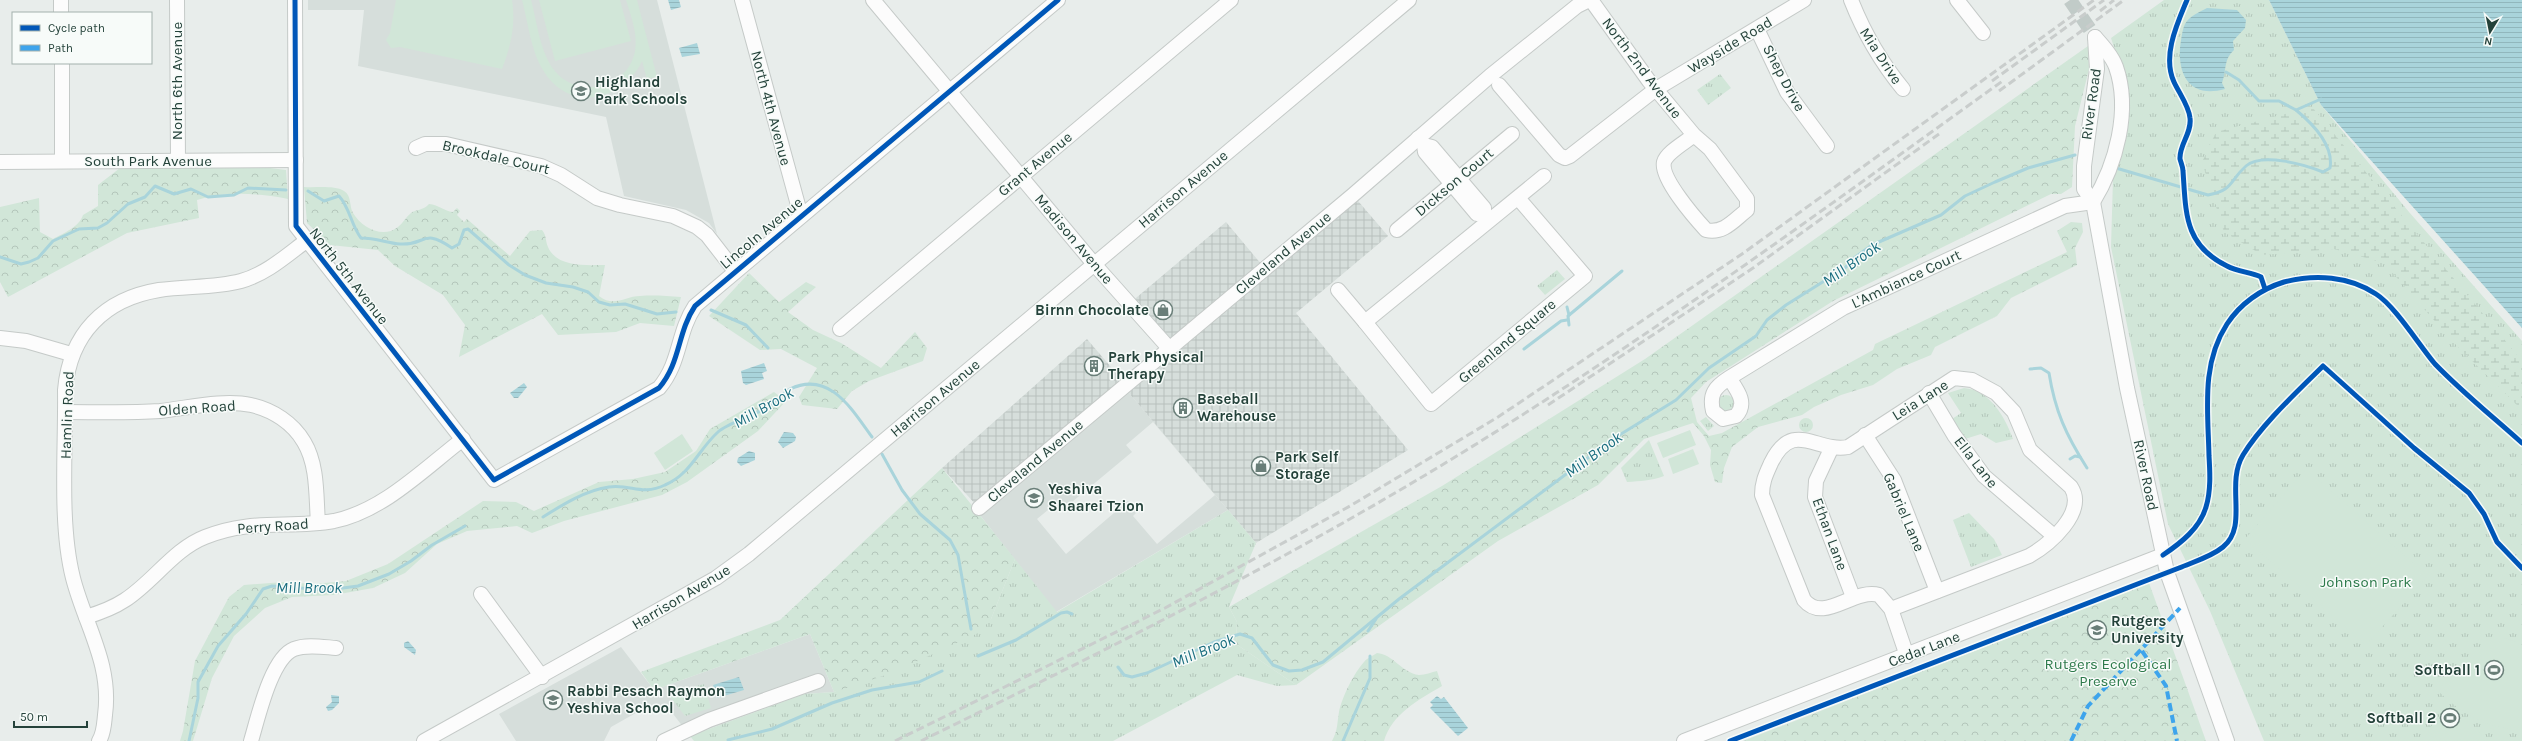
<svg xmlns="http://www.w3.org/2000/svg" width="2522" height="741" viewBox="0 0 2522 741" font-family="Karla,sans-serif">
<style>
.built{fill:#d6dedb;fill-rule:evenodd}
.industrial{fill:url(#industrial-grid)}
.grass{fill:url(#grass-tufts)}
.forest{fill:url(#forest-crowns)}
.wetland{fill:url(#wetland-marsh)}
.pitch{fill:#d1e6d8}
.water{fill:url(#water-rules)}
.lines{fill:none;stroke-linecap:round;stroke-linejoin:round}
.stream{stroke:#a9d4db;stroke-width:3}
.minor-tunnel{stroke:#c1cbc8;stroke-width:14;stroke-dasharray:14 7;stroke-linecap:butt}
.minor-casing{stroke:#c5cac8;stroke-width:16}
.minor{stroke:#fcfcfc;stroke-width:14}
.rail{stroke:#c9cdcc;stroke-width:3;stroke-dasharray:8 4;stroke-linecap:butt}
.quiet{stroke:#3ea4ec;stroke-width:4;stroke-dasharray:8 4;stroke-linecap:butt}
.cycleway-casing{stroke:#f7fbf9;stroke-width:8}
.cycleway{stroke:#0057b8;stroke-width:5}
.labels{text-anchor:middle;stroke-width:3;stroke-linejoin:round;paint-order:stroke}
.street-label{font-size:15px;fill:#24423a;stroke:#f7fbf9}
.poi-label{font-size:15px;font-weight:bold;fill:#24423a;stroke:#f7fbf9;text-anchor:start}
.park-label{font-size:15px;fill:#2d7a4b;stroke:#f7fbf9}
.water-label{font-size:16px;font-style:italic;fill:#1c6f80;stroke:#f7fbf9}
</style>
<defs>
<pattern id="industrial-grid" width="8" height="8" patternUnits="userSpaceOnUse"><rect width="8" height="8" fill="#d6dedb"/><path d="M0 4h8M4 0v8" fill="none" stroke="#b8c0bd"/></pattern>
<pattern id="grass-tufts" width="24" height="20" patternUnits="userSpaceOnUse"><rect width="24" height="20" fill="#d1e6d8"/><path d="M3 7l-1-3M5 7V3M7 7l1-3M15 17l-1-3M17 17v-4M19 17l1-3" fill="none" stroke="#b3c6ba"/></pattern>
<pattern id="forest-crowns" width="20" height="18" patternUnits="userSpaceOnUse"><rect width="20" height="18" fill="#d1e6d8"/><path d="M2 6a3 3 0 1 1 6 0M12 15a3 3 0 1 1 6 0" fill="none" stroke="#b3c6ba"/></pattern>
<pattern id="wetland-marsh" width="20" height="14" patternUnits="userSpaceOnUse"><rect width="20" height="14" fill="#d1e6d8"/><path d="M1 5h8M5 5V1M11 12h8M15 12V8" fill="none" stroke="#b3c6ba"/></pattern>
<pattern id="water-rules" width="6" height="5" patternUnits="userSpaceOnUse"><rect width="6" height="5" fill="#a9d4db"/><path d="M0 2.5h6" fill="none" stroke="#91b7bd"/></pattern>
</defs>
<rect width="100%" height="100%" fill="#e8edeb"/>
<g class="built">
<polygon points="308,0 657,0 717,234 709,223 686,210 624,196 606,117 358,66 364,10 308,10"/>
<path d="M1123,386L1228,510L1056,612L976,510ZM1153,422L1215,495L1157,544L1133,516L1137,512L1128,501L1066,554L1037,519L1054,505L1060,512L1132,452L1126,445Z"/>
<polygon points="810,634 834,692 804,694 690,736 667,706 648,707 634,714 611,727 604,741 516,741 499,714 621,647 654,690"/>
</g>
<polygon class="industrial" points="1353,195 1388,236 1296,313 1408,450 1256,543 1123,386 979,508 942,468 1087,339 1122,380 1164,345 1130,303 1226,222 1262,265"/>
<g class="grass">
<polygon points="2164,0 2269,0 2321,105 2409,212 2522,341 2522,741 2264,741 2210,611 2168,524 2111,247 2113,178 2126,84 2111,38"/>
<polygon points="1720,74 1731,88 1708,105 1697,90"/>
<polygon points="1557,270 1565,279 1545,295 1537,286"/>
<path d="M1964,388C1990,390 2005,417 2013,439L1996,443L1981,434L1965,439L1952,419L1961,413L1948,393Z"/>
<circle cx="1726" cy="403" r="8"/>
<polygon points="1706,417 1714,426 1708,431 1700,421"/>
<circle cx="1806" cy="425" r="7"/>
<path d="M1649,440L1664,476C1650,481 1641,481 1627,482L1621,468Z"/>
<polygon points="1228,510 1256,543 1229,607 1237,622 1236,644 1296,685 1277,686 1237,675 1113,741 694,741 690,736 804,694 834,692 991,619 1015,559 1057,612"/>
<polygon points="1969,513 1994,539 2002,555 1971,567 1953,520"/>
<polygon points="704,684 711,708 685,716 668,694"/>
</g>
<g class="forest">
<polygon points="2088,46 2089,69 2075,126 2072,187 2061,194 2051,194 1833,301 1706,382 1691,398 1697,422 1709,436 1722,433 1873,350 1875,344 2067,252 2057,231 2071,222 2082,223 2083,232 2075,248 2077,265 2011,298 1997,316 1935,347 1931,355 1897,369 1873,385 1841,395 1814,407 1802,415 1758,427 1732,447 1724,468 1722,483 1715,482 1710,465 1711,450 1704,436 1693,423 1644,439 1598,485 1498,541 1296,685 1236,644 1237,622 1229,607 1442,486 1645,359"/>
<path d="M120,168H270L286,170L288,199C258,193 227,191 197,200L199,218L127,233L8,297L0,282V207L39,198L40,232L53,239C64,233 79,227 83,215L98,206V185Z"/>
<path d="M304,187C316,188 334,185 344,191C352,196 349,206 353,213C362,228 383,239 398,227C403,223 406,217 411,213C416,209 423,211 429,204C439,205 444,211 453,212L457,208L460,211L457,215L464,222L467,219L510,256L530,231L542,230C547,236 545,240 548,247C557,268 587,265 605,265L599,296C614,308 625,296 640,296C654,295 667,296 681,297L674,326L640,323L616,332L558,335L542,314L459,357L465,325L443,295L395,266L378,250L330,245L307,223Z"/>
<polygon points="749,273 779,302 806,282 816,287 788,312 813,330 841,343 881,368 915,332 927,348 923,361 869,381 852,391 837,409 802,405 799,397 817,368 781,349 760,350 709,316"/>
<polygon points="774,392 786,401 758,431 687,482 662,495 564,521 532,533 517,526 467,531 437,544 405,573 373,588 334,595 292,597 265,608 234,636 212,678 193,741 180,741 183,731 195,661 229,597 244,585 284,582 313,584 346,581 388,564 483,501 516,502 534,511 599,482 633,479 665,472 696,451 710,429"/>
<polygon points="942,468 1015,559 991,619 978,633 892,673 834,692 810,634 654,690 641,672 780,620"/>
<polygon points="2149,583 2206,741 1743,741"/>
<path d="M1377,653C1393,654 1402,673 1419,675C1425,675 1432,672 1437,671L1442,686C1418,700 1392,714 1384,741H1332C1338,730 1337,723 1339,712C1342,697 1354,673 1364,662C1367,658 1373,656 1377,653Z"/>
</g>
<polygon class="wetland" points="2312,107 2522,361 2522,410 2453,342 2384,263 2334,249 2262,255 2224,232 2202,162 2216,132"/>
<g class="pitch">
<path d="M396,0H512C516,25 511,45 502,69L400,47L391,48L386,40L390,33Z"/>
<path d="M522,0H531C537,22 540,52 554,70C577,100 628,89 635,51C638,34 631,16 626,0H637L657,77L647,79L642,61C623,102 568,113 543,70C531,51 528,22 522,0Z"/>
<polygon points="539,0 620,0 631,41 555,61"/>
<polygon points="1690,430 1696,445 1663,458 1657,443"/>
<polygon points="682,434 693,451 665,470 654,453"/>
<polygon points="1693,449 1699,464 1673,474 1668,459"/>
<polygon points="2306,469 2428,576 2366,645 2245,539"/>
<path d="M2504,638L2517,642L2522,648V729C2488,730 2464,715 2439,692Z"/>
<polygon points="2448,707 2477,729 2485,741 2418,741"/>
</g>
<g class="water">
<polygon points="668,0 679,0 681,7 671,10"/>
<polygon points="2269,0 2522,0 2522,328 2321,105"/>
<path d="M2207,8L2237,10L2246,20L2245,28L2233,41L2234,50C2223,60 2227,70 2222,83L2225,89C2193,98 2178,79 2180,48C2181,41 2182,30 2185,24C2189,16 2200,12 2207,8Z"/>
<polygon points="697,43 700,54 682,57 679,48"/>
<polygon points="764,363 767,371 762,373 764,379 746,385 743,383 741,371"/>
<polygon points="524,383 527,387 518,398 514,398 510,393"/>
<polygon points="784,432 793,433 796,437 795,441 783,448 778,442"/>
<polygon points="749,451 755,453 755,460 741,466 737,462 738,458"/>
<polygon points="408,641 416,650 415,655 404,647 404,643"/>
<polygon points="739,677 744,690 717,698 713,685"/>
<polygon points="331,695 339,696 339,703 332,710 328,711 326,707 332,702"/>
<polygon points="1437,696 1441,699 1444,697 1468,728 1458,736 1430,708 1433,705 1430,702"/>
</g>
<g class="lines">
<g class="stream">
<polyline points="2226,72 2239,80 2259,101 2279,101 2296,110 2321,99"/>
<path d="M2116,168L2208,195C2234,190 2229,181 2246,166C2262,152 2306,165 2323,172L2330,168C2334,145 2313,124 2296,110"/>
<path d="M308,191L324,201L339,196C350,208 351,225 361,238C376,238 387,243 400,244C426,246 422,227 452,248L459,244L464,230L468,229L509,265L525,275L546,283L573,287L588,292L599,302L610,305L625,304L657,314L676,312"/>
<polyline points="0,257 21,264 29,262 38,258 53,241 79,229 98,228 107,223 128,204 145,197 155,186 174,194 191,189 208,197 234,195 248,188 286,190"/>
<polyline points="1567,307 1569,315"/>
<polyline points="711,310 746,325 768,348"/>
<polyline points="1569,325 1568,316 1622,271"/>
<polyline points="1524,349 1561,321 1567,320"/>
<path d="M2030,369L2041,368L2049,373C2055,411 2066,435 2087,468"/>
<polyline points="882,454 902,490 920,514 950,540 958,555 971,629"/>
<polyline points="2070,459 2075,456 2080,457"/>
<path d="M543,517C562,505 586,490 609,487C632,484 641,496 665,485C691,474 698,450 718,432C728,423 756,415 769,406C777,402 782,393 790,389C830,370 852,410 872,437"/>
<polyline points="1368,631 1376,619"/>
<polyline points="978,656 1016,640 1061,613 1067,612 1072,614"/>
<polyline points="1118,667 1124,675 1132,677 1147,673 1214,642 1240,634 1252,638 1273,665 1289,671 1302,670 1323,662 1399,599 1613,439 1676,400 1709,368 1756,336 1767,320 1786,305 1845,268 1854,258 1872,245 1941,215 1965,196 1995,182 2028,168 2075,155"/>
<polyline points="728,740 772,729 832,703 872,690 919,682 942,671"/>
<polyline points="189,741 198,698 198,682 218,646 246,614 263,589 272,586 328,590 358,586 389,574 411,561 432,545 465,526"/>
<polyline points="1343,741 1370,678 1370,656"/>
</g>
<polyline class="minor-tunnel" points="2070,0 2095,37"/>
<g class="minor-casing">
<g id="minor">
<polyline points="61,0 61,13"/>
<polyline points="177,0 178,161"/>
<path d="M295,0L296,226L494,480L659,388C681,362 677,333 695,306L1058,0"/>
<polyline points="742,0 801,216"/>
<polyline points="873,0 1094,264 1168,347"/>
<path d="M1591,0L1649,81L1694,135L1710,149L1747,199V210C1734,220 1724,234 1706,230C1695,218 1660,178 1664,162C1667,152 1686,142 1694,135"/>
<path d="M1851,0C1864,33 1880,61 1903,89"/>
<polyline points="1957,0 1983,33"/>
<polyline points="1757,29 1787,92 1827,146"/>
<polyline points="2095,37 2097,69 2084,166 2084,189 2093,202 2127,388 2167,572 2227,741"/>
<polyline points="62,63 62,161"/>
<polyline points="1499,85 1559,155 1565,158 1570,156 1656,89 1804,0"/>
<polyline points="1418,138 1424,145 1425,152 1477,214 1484,213 1484,208 1432,147 1424,145"/>
<polyline points="416,148 425,144 446,144 541,166 561,175 597,198 620,205 673,216 697,227 707,235 735,271"/>
<polyline points="0,162 296,160"/>
<path d="M2093,202C2116,165 2131,110 2116,67C2112,56 2103,46 2095,37"/>
<polyline points="1397,230 1512,134"/>
<polyline points="1338,290 1365,322 1544,176"/>
<polyline points="1365,322 1431,404 1585,276 1518,198"/>
<polyline points="840,329 1231,0"/>
<polyline points="0,338 26,341 71,354"/>
<path d="M1729,378C1737,390 1748,403 1736,416L1723,419L1713,411C1709,394 1715,387 1729,378L1843,308L2065,206L2093,202"/>
<polyline points="1929,393 1954,435 1984,476 2054,536"/>
<path d="M65,412C97,412 129,413 160,411C188,408 223,399 251,405C273,410 293,423 304,442C318,465 316,497 318,523"/>
<polyline points="1865,435 1894,480 1937,591"/>
<polyline points="1831,449 1816,481 1815,497 1853,597"/>
<polyline points="979,508 1353,195 1490,76 1577,6 1589,0"/>
<polyline points="481,594 542,677"/>
<path d="M1891,609L2029,556C2050,544 2087,512 2071,487L2030,450L2014,412L1996,393L1972,380L1954,378L1848,447C1816,453 1793,418 1771,463C1766,474 1762,482 1762,495L1804,600C1824,624 1853,588 1879,595L1891,609L1907,656"/>
<path d="M86,617C99,613 113,608 125,600C153,582 174,549 205,537C252,518 288,529 334,521C383,511 424,469 463,439"/>
<path d="M99,741C104,733 104,724 105,715C112,664 85,625 73,578C59,523 66,447 65,390C70,334 104,299 159,290C186,286 215,288 241,281C266,274 286,256 306,241"/>
<path d="M251,741C258,718 271,658 294,649C306,644 323,647 336,648"/>
<polyline points="424,741 716,578 749,554 1409,0"/>
<polyline points="664,741 709,720 818,681"/>
<polyline points="1684,741 2163,555"/>
</g>
</g>
<use href="#minor" class="minor"/>
<g class="rail">
<polyline points="2100,11 2114,0"/>
<polyline points="1992,81 2104,0"/>
<polyline points="1999,91 2124,0"/>
<polyline points="1548,405 1753,268 1939,134"/>
<polyline points="895,741 1165,608 1350,506 1498,417 1742,254 2094,0"/>
<path d="M921,741C1114,646 1306,551 1489,436C1666,325 1835,201 2004,80"/>
</g>
<g class="quiet">
<polyline points="2142,651 2166,686 2177,741"/>
<polyline points="2071,741 2088,706 2180,608"/>
</g>
<g class="cycleway-casing">
<g id="cycleway">
<path d="M295,0L296,226L494,480L659,388C681,362 677,333 695,306L1058,0"/>
<path d="M2187,0C2177,24 2162,56 2174,82C2179,93 2189,106 2190,118C2192,133 2179,145 2180,159C2181,163 2183,167 2183,171C2186,213 2184,245 2227,266C2238,272 2251,272 2261,277L2265,289"/>
<path d="M2163,555C2181,543 2200,528 2206,507C2211,491 2210,472 2209,456C2208,410 2201,364 2227,324C2240,304 2261,289 2284,282C2315,274 2349,276 2376,294C2395,306 2419,345 2435,364C2462,392 2493,417 2522,443"/>
<path d="M1730,741L2179,568C2193,562 2211,557 2223,547C2249,526 2225,485 2243,455C2262,424 2297,392 2323,366L2414,448L2469,493L2484,514L2497,542L2522,568"/>
</g>
</g>
<use href="#cycleway" class="cycleway"/>
</g>
<defs>
<g id="school-ring" transform="scale(1)"><circle r="9.5" fill="#f7fbf9" stroke="#697e78" stroke-width="1.5"/><path d="M0-5L7-2L0 1L-7-2ZM-4 1L0 2.5L4 1V4Q0 6-4 4Z" fill="#697e78"/></g>
<g id="shop-ring" transform="scale(1)"><circle r="9.5" fill="#f7fbf9" stroke="#697e78" stroke-width="1.5"/><path d="M-5-2.5h2.3a2.7 3.5 0 0 1 5.4 0H5L5.5 6h-11ZM-1.5-2.5h3a1.5 2.3 0 0 0-3 0Z" fill="#697e78"/></g>
<g id="building-ring" transform="scale(1)"><circle r="9.5" fill="#f7fbf9" stroke="#697e78" stroke-width="1.5"/><path d="M-4-6H4V6H1V3H-1V6H-4ZM-2.5-4.3h1.7v1.8h-1.7ZM.8-4.3h1.7v1.8H.8ZM-2.5-1h1.7V.8h-1.7ZM.8-1h1.7V.8H.8Z" fill="#697e78"/></g>
<g id="university-ring" transform="scale(1)"><circle r="9.5" fill="#f7fbf9" stroke="#697e78" stroke-width="1.5"/><path d="M0-5L7-2L0 1L-7-2ZM-4 1L0 2.5L4 1V4Q0 6-4 4Z" fill="#697e78"/></g>
<g id="stadium-ring" transform="scale(1)"><circle r="9.5" fill="#f7fbf9" stroke="#697e78" stroke-width="1.5"/><path d="M0-5a6.5 5 0 1 0 0 10a6.5 5 0 1 0 0-10ZM-3.5-1.8h7v3.6h-7Z" fill="#697e78"/></g>
</defs>
<g fill-rule="evenodd">
<use href="#school-ring" x="581" y="91"/>
<use href="#shop-ring" x="1163" y="310"/>
<use href="#building-ring" x="1094" y="366"/>
<use href="#building-ring" x="1183" y="408"/>
<use href="#shop-ring" x="1261" y="466"/>
<use href="#school-ring" x="1034" y="498"/>
<use href="#university-ring" x="2097" y="630"/>
<use href="#stadium-ring" x="2494" y="670"/>
<use href="#school-ring" x="553" y="700"/>
<use href="#stadium-ring" x="2450" y="718"/>
</g>
<g class="labels">
<g class="street-label">
<text transform="translate(1730 45) rotate(-31)" y="5">Wayside Road</text>
<text transform="translate(1881 56) rotate(57)" y="5">Mia Drive</text>
<text transform="translate(1642 68) rotate(53)" y="5">North 2nd Avenue</text>
<text transform="translate(1784 78) rotate(62)" y="5">Shep Drive</text>
<text transform="translate(177 81) rotate(-90)" y="5">North 6th Avenue</text>
<text transform="translate(2091 104) rotate(-82)" y="5">River Road</text>
<text transform="translate(771 108) rotate(75)" y="5">North 4th Avenue</text>
<text transform="translate(496 157) rotate(13)" y="5">Brookdale Court</text>
<text x="148" y="166">South Park Avenue</text>
<text transform="translate(1035 164) rotate(-40)" y="5">Grant Avenue</text>
<text transform="translate(1454 182) rotate(-40)" y="5">Dickson Court</text>
<text transform="translate(1183 189) rotate(-40)" y="5">Harrison Avenue</text>
<text transform="translate(761 233) rotate(-40)" y="5">Lincoln Avenue</text>
<text transform="translate(1074 239) rotate(50)" y="5">Madison Avenue</text>
<text transform="translate(1283 253) rotate(-40)" y="5">Cleveland Avenue</text>
<text transform="translate(349 276) rotate(52)" y="5">North 5th Avenue</text>
<text transform="translate(1906 279) rotate(-25)" y="5">L'Ambiance Court</text>
<text transform="translate(1507 341) rotate(-40)" y="5">Greenland Square</text>
<text transform="translate(935 398) rotate(-40)" y="5">Harrison Avenue</text>
<text transform="translate(1920 400) rotate(-32)" y="5">Leia Lane</text>
<text transform="translate(197 408) rotate(-4)" y="5">Olden Road</text>
<text transform="translate(67 415) rotate(-88)" y="5">Hamlin Road</text>
<text transform="translate(1035 461) rotate(-40)" y="5">Cleveland Avenue</text>
<text transform="translate(1976 462) rotate(52)" y="5">Ella Lane</text>
<text transform="translate(2146 475) rotate(78)" y="5">River Road</text>
<text transform="translate(1904 512) rotate(67)" y="5">Gabriel Lane</text>
<text transform="translate(273 526) rotate(-4)" y="5">Perry Road</text>
<text transform="translate(1830 534) rotate(70)" y="5">Ethan Lane</text>
<text transform="translate(681 597) rotate(-31)" y="5">Harrison Avenue</text>
<text transform="translate(1924 649) rotate(-21)" y="5">Cedar Lane</text>
</g>
<g class="poi-label">
<text x="595" y="87">Highland<tspan x="595" dy="17">Park Schools</tspan></text>
<text x="1149" y="315" text-anchor="end">Birnn Chocolate</text>
<text x="1108" y="362">Park Physical<tspan x="1108" dy="17">Therapy</tspan></text>
<text x="1197" y="404">Baseball<tspan x="1197" dy="17">Warehouse</tspan></text>
<text x="1275" y="462">Park Self<tspan x="1275" dy="17">Storage</tspan></text>
<text x="1048" y="494">Yeshiva<tspan x="1048" dy="17">Shaarei Tzion</tspan></text>
<text x="2111" y="626">Rutgers<tspan x="2111" dy="17">University</tspan></text>
<text x="2480" y="675" text-anchor="end">Softball 1</text>
<text x="567" y="696">Rabbi Pesach Raymon<tspan x="567" dy="17">Yeshiva School</tspan></text>
<text x="2436" y="723" text-anchor="end">Softball 2</text>
</g>
<g class="park-label">
<text x="2366" y="587">Johnson Park</text>
<text x="2108" y="669">Rutgers Ecological<tspan x="2108" dy="17">Preserve</tspan></text>
</g>
<g class="water-label">
<text transform="translate(1851 263) rotate(-35)" y="6">Mill Brook</text>
<text transform="translate(763 407) rotate(-30)" y="6">Mill Brook</text>
<text transform="translate(1593 454) rotate(-36)" y="6">Mill Brook</text>
<text x="309" y="593">Mill Brook</text>
<text transform="translate(1203 650) rotate(-22)" y="6">Mill Brook</text>
</g>
</g>
<rect x="12" y="12" width="140" height="52" fill="#f7fbf9" stroke="#a3b1ad"/>
<rect x="20" y="25" width="20" height="6" fill="#0057b8" stroke="#a3b1ad"/>
<text x="48" y="32" font-size="12" fill="#24423a">Cycle path</text>
<rect x="20" y="45" width="20" height="6" fill="#3ea4ec" stroke="#a3b1ad"/>
<text x="48" y="52" font-size="12" fill="#24423a">Path</text>
<g transform="translate(2490 32) rotate(190)" stroke="#f7fbf9" stroke-width="3" paint-order="stroke">
<path d="M0-3L7 15L0 10L-7 15Z" fill="#24423a"/>
<text y="-6" font-size="11" font-weight="bold" text-anchor="middle" fill="#24423a">N</text>
</g>
<path d="M14 721v6h73v-6" fill="none" stroke="#24423a" stroke-width="2"/>
<text x="20" y="721" font-size="12" fill="#24423a" stroke="#f7fbf9" stroke-width="3" paint-order="stroke">50 m</text>
</svg>
